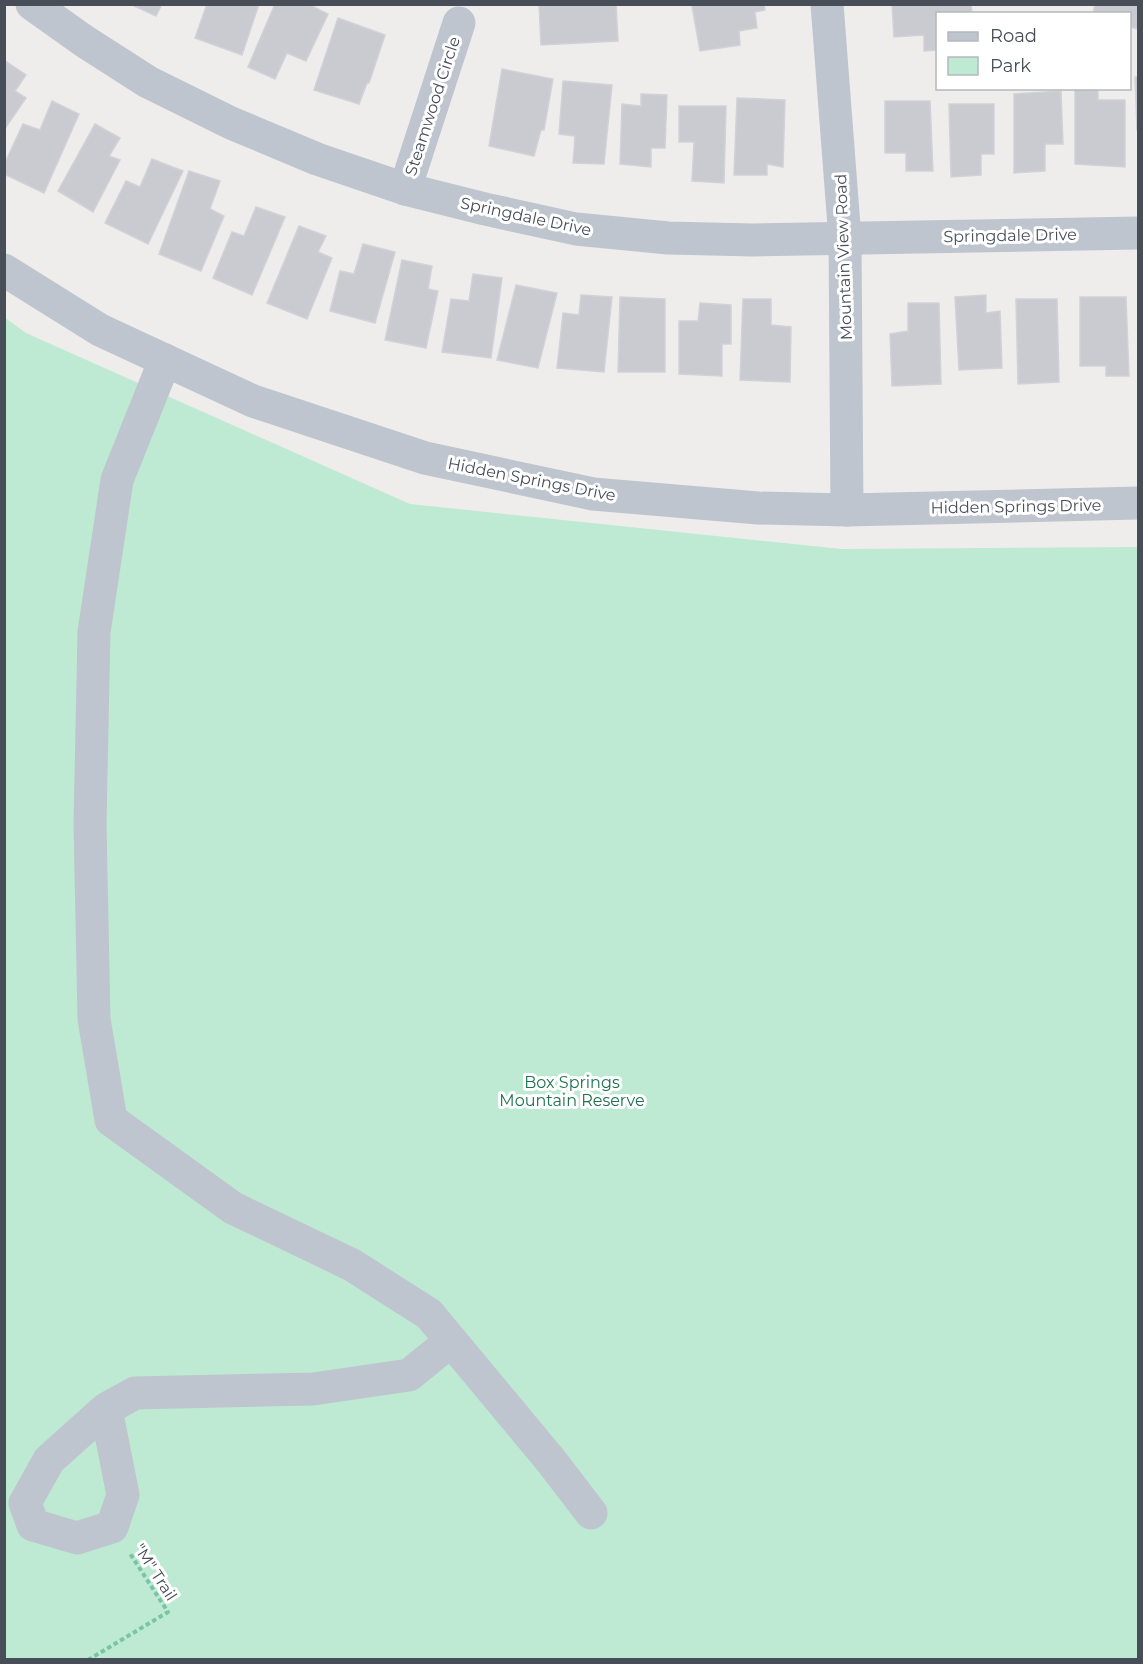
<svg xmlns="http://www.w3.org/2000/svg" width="1143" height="1664" viewBox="0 0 1143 1664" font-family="Montserrat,sans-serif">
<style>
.green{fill:#beead3}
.building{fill:#cacbd1;stroke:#d1d2d8;stroke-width:1.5}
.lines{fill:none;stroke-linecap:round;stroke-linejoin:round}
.path{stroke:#79c4a7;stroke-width:4;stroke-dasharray:4.5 3;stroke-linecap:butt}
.minor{stroke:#bfc5ce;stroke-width:33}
.labels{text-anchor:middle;stroke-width:6;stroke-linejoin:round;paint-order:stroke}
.street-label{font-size:16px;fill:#474e58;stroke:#fff}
.park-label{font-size:16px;fill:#1f7251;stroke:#fff}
</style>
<rect width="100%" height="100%" fill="#efedec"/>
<polygon class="green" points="4,317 26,333 410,504 842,549 1138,547 1138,1659 5,1659"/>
<g class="building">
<polygon points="135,4 162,4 156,16 134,6"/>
<polygon points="207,4 259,4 242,55 195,38"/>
<polygon points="275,4 308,4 328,14 306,61 287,53 275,79 248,67"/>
<polygon points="539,4 616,4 618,41 541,45"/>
<polygon points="702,4 764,4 765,10 755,12 757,28 739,31 740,45 700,51 692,6"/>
<polygon points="892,4 971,4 972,14 938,14 938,50 924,51 924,35 894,37"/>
<polygon points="1095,4 1138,4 1138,29 1130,27 1130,14 1093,14"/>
<polygon points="338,18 385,35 369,83 367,83 359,104 314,90"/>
<polygon points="4,60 26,75 15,91 26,98 4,130"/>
<polygon points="502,69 553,79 544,130 541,130 534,156 489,146"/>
<polygon points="1135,77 1138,77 1138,130 1137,130"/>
<polygon points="563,81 612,85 604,164 573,163 575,136 559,134"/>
<polygon points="1075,88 1098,88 1098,100 1125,100 1125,167 1075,164"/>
<polygon points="1061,91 1063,144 1045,144 1045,171 1014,173 1014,94"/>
<polygon points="641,94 667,95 665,148 651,148 651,167 620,164 622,104 641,106"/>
<polygon points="737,98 785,100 783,167 767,164 767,175 734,175"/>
<polygon points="52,101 79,114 44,193 4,174 4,165 23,124 40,130"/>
<polygon points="885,101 930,101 933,171 906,171 906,153 885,153"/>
<polygon points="949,104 994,104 994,154 981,154 981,175 951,177"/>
<polygon points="679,106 726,106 724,183 692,181 694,142 679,142"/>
<polygon points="95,124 120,138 109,156 120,160 93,212 58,191"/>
<polygon points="152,159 183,171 148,244 105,223 126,181 140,187"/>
<polygon points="189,171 220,181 210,209 224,216 201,271 159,254"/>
<polygon points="256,207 285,217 252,295 213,278 232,232 244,236"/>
<polygon points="299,226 326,236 318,252 332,258 307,319 267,303"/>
<polygon points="363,244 395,252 375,323 330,311 340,271 354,274"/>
<polygon points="402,260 432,266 428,289 438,291 426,348 385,340"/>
<polygon points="473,274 502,278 491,358 442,352 451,299 469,301"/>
<polygon points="516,285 557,293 538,368 497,360"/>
<polygon points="581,295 612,297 604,372 557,368 563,313 579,315"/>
<polygon points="986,295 986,313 1000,311 1002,368 959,370 955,297"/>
<polygon points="620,297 665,299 665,372 618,372"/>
<polygon points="1080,297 1126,297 1129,376 1106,376 1106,366 1080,366"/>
<polygon points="743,299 771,299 771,325 791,327 790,382 740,380"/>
<polygon points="1016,299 1057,299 1059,382 1018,384"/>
<polygon points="700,303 731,305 731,344 722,344 722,376 679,374 679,321 698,321"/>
<polygon points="908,303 939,303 941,384 892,386 890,334 908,331"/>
</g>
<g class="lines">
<polyline class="path" points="88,1660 168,1612 129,1552"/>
<g class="minor">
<polyline points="32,4 84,41 148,82 231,123 317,159 405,189 485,209 576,229 668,238 753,240 1138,233"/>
<polyline points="827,4 845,239 847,510"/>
<polyline points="405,189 459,23"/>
<polyline points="4,270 100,330 253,401 425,458 593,494 758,508 847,510 1138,503"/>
<polyline points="165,360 117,480 94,632 90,824 94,1019 111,1120 233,1208 352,1265 429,1314 552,1462 591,1513"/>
<polyline points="106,1409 49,1460 25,1503 33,1525 77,1538 112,1527 123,1495 106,1409 135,1393 313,1389 409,1375 451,1341"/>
</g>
</g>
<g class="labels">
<g class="street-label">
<text transform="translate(432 106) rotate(-72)" y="6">Steamwood Circle</text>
<text transform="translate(526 216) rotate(12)" y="6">Springdale Drive</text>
<text transform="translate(1010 235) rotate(-1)" y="6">Springdale Drive</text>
<text transform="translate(843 257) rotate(-92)" y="6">Mountain View Road</text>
<text transform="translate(532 479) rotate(11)" y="6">Hidden Springs Drive</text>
<text transform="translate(1016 506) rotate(-1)" y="6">Hidden Springs Drive</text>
<text transform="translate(156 1572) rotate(57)" y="6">"M" Trail</text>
</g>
<g class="park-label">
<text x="572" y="1088">Box Springs<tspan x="572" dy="18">Mountain Reserve</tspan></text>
</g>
</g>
<rect width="1143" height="1664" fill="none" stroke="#474e58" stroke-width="12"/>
<rect x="936" y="12" width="195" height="78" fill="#ffffff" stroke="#b5b8bc" stroke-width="1.5"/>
<rect x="948" y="32" width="30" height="9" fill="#bfc5ce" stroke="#b5b8bc" stroke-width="1.5"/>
<text x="990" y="42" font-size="18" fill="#474e58">Road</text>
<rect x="948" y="57" width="30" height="18" fill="#beead3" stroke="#b5b8bc" stroke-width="1.5"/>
<text x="990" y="72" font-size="18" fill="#474e58">Park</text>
</svg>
